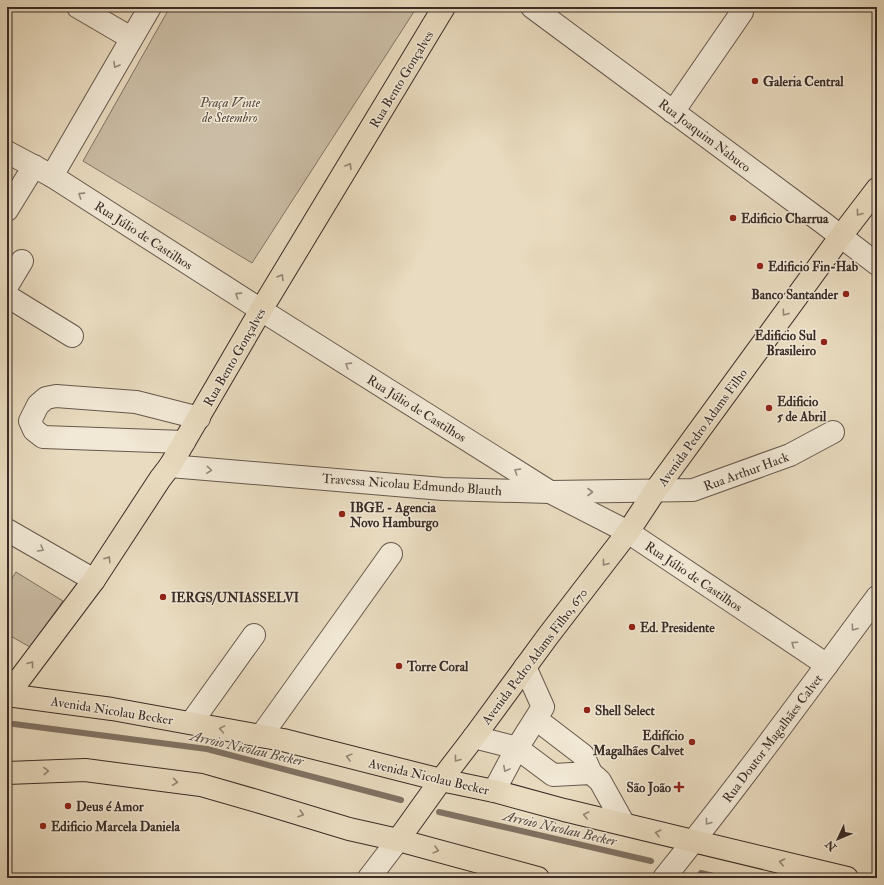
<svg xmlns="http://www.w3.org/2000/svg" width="884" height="885" viewBox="0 0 884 885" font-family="'IM FELL Double Pica',serif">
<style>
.green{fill:#cbbda5;stroke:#827466}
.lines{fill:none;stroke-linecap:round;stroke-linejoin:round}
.stream{stroke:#807263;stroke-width:6}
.minor-casing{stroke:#66584c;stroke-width:24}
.major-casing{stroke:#3a2c26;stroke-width:24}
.minor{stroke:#f1e8d5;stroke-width:22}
.major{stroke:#e9dbbf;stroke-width:22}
.oneway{stroke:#968a7e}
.oneway2{stroke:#928472}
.poi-dot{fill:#8f2418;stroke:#f1e8d5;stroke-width:1.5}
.labels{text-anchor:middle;stroke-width:3;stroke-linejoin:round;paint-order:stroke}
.street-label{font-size:13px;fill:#3a2c26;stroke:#f1e8d5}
.poi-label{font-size:13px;font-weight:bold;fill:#3a2c26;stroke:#f1e8d5;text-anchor:start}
.park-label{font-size:13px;font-style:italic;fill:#57493f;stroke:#f1e8d5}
.water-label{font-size:14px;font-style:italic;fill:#57493f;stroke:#f1e8d5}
</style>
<rect width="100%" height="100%" fill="#e9dbbf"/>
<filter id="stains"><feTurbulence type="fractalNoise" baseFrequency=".005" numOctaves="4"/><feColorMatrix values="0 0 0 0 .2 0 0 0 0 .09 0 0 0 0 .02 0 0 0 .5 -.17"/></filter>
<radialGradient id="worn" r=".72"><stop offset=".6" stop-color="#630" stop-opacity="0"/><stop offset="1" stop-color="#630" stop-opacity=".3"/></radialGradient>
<g class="green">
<polygon points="170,7 417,7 252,263 83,161"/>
<polygon points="16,572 63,601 30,647 7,634 7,586"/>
</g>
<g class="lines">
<g class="stream">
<polyline points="14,724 207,749 401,800"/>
<polyline points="439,812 651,861"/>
<polyline points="701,873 722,878"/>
</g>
<g class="minor-casing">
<g id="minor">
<polyline points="78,7 131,38"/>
<polyline points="532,7 822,222 877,264"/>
<polyline points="673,112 742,12"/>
<polyline points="7,152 52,176 261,310 550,492 628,532 827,665"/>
<polyline points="52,176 150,7"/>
<polyline points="7,210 34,166"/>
<polyline points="7,286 22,261"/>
<polyline points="7,296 72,336"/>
<polyline points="184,442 43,437 34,430 30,421 38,405 46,398 56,396 136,402 199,418"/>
<polyline points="170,466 443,489 550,492 693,490 790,455 833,432"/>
<polyline points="7,530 94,580"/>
<polyline points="536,719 583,755 591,773"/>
<polyline points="191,723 254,635"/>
<polyline points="261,736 391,554"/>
<polyline points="474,737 517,748 553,775 591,773 600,781 624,824"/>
<polyline points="494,791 517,748 543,707 525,667"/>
<polyline points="369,878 398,840"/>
<path d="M664,878C738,786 807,692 877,597"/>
</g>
</g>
<g class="major-casing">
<g id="major">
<polyline points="7,695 112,709 283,740 441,780 494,791 564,810 847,878"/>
<polyline points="7,696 94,580 160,479 170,466 261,310 444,7"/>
<polyline points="7,773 85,770 201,785 260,802 349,829 398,840 538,878"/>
<polyline points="398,840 441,780 474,737 548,636 628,532 655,491 841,236 877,189"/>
</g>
</g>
<use href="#minor" class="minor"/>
<use href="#major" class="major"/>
</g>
<defs><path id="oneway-chevron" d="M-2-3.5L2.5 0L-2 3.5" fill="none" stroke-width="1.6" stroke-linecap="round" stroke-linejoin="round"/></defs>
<g class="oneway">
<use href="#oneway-chevron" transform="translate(116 65) rotate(120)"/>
<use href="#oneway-chevron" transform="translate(81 195) rotate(-147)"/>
<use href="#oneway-chevron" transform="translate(238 295) rotate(-147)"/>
<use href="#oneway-chevron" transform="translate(348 365) rotate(-148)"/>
<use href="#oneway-chevron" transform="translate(209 470) rotate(5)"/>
<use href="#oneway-chevron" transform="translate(517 471) rotate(-148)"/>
<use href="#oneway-chevron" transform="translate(590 492)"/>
<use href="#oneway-chevron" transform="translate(41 549) rotate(30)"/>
<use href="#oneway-chevron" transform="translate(854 628) rotate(126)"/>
<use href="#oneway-chevron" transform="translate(794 644) rotate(-146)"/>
<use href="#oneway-chevron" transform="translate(506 769) rotate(118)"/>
<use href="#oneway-chevron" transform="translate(708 822) rotate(127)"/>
</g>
<g class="oneway2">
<use href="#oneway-chevron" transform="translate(349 166) rotate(-59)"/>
<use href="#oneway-chevron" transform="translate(859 213) rotate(127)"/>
<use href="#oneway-chevron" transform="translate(281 277) rotate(-59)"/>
<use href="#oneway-chevron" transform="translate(785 313) rotate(126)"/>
<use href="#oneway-chevron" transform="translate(108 559) rotate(-57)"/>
<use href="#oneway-chevron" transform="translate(605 563) rotate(128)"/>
<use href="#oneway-chevron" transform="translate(31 664) rotate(-53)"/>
<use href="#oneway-chevron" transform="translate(222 729) rotate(-170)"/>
<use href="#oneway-chevron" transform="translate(349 757) rotate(-165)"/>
<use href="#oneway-chevron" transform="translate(457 759) rotate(128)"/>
<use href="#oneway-chevron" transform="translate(46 771) rotate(-2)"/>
<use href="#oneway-chevron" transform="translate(175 782) rotate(8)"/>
<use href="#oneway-chevron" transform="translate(301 814) rotate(17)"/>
<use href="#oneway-chevron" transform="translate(586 815) rotate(-166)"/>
<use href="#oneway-chevron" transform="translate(658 833) rotate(-166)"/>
<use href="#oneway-chevron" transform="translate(436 850) rotate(15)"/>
<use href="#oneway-chevron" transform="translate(782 862) rotate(-167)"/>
</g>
<g class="poi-dot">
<circle cx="755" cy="81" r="4"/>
<circle cx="733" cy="218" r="4"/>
<circle cx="760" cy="266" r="4"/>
<circle cx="846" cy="294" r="4"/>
<circle cx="824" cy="342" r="4"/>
<circle cx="769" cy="408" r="4"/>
<circle cx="342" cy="514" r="4"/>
<circle cx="163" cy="597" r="4"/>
<circle cx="632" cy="627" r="4"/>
<circle cx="399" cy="666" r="4"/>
<circle cx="587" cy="710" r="4"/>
<circle cx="692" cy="742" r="4"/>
<path d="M677 781h4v4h4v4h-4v4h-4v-4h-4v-4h4z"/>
<circle cx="68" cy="806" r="4"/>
<circle cx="43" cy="826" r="4"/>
</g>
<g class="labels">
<g class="street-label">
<text transform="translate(401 79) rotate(-59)" y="5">Rua Bento Gonçalves</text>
<text transform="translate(705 135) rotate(37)" y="5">Rua Joaquim Nabuco</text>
<text transform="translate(144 235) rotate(33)" y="5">Rua Júlio de Castilhos</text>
<text transform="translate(234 357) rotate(-60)" y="5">Rua Bento Gonçalves</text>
<text transform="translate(417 408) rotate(32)" y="5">Rua Júlio de Castilhos</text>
<text transform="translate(702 427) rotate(-54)" y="5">Avenida Pedro Adams Filho</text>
<text transform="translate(746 471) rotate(-20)" y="5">Rua Arthur Hack</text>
<text transform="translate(412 484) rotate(4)" y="5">Travessa Nicolau Edmundo Blauth</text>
<text transform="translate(694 576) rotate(34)" y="5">Rua Júlio de Castilhos</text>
<text transform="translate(534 656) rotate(-53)" y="5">Avenida Pedro Adams Filho, 670</text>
<text transform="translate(112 710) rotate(9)" y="5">Avenida Nicolau Becker</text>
<text transform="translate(772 738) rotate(-53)" y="5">Rua Doutor Magalhães Calvet</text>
<text transform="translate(429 776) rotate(13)" y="5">Avenida Nicolau Becker</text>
</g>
<g class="poi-label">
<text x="763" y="86">Galeria Central</text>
<text x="741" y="223">Edificio Charrua</text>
<text x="768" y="271">Edificio Fin-Hab</text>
<text x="838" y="299" text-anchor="end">Banco Santander</text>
<text x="816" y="340" text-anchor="end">Edificio Sul<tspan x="816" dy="15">Brasileiro</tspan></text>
<text x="777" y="406">Edificio<tspan x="777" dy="15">5 de Abril</tspan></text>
<text x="350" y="512">IBGE - Agencia<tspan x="350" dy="15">Novo Hamburgo</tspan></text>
<text x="171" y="602">IERGS/UNIASSELVI</text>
<text x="640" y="632">Ed. Presidente</text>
<text x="407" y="671">Torre Coral</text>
<text x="595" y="715">Shell Select</text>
<text x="684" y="740" text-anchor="end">Edifício<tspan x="684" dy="15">Magalhães Calvet</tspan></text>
<text x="671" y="792" text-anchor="end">São João</text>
<text x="76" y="811">Deus é Amor</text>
<text x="51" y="831">Edificio Marcela Daniela</text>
</g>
<g class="park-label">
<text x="230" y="107">Praça Vinte<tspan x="230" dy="15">de Setembro</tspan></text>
</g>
<g class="water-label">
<text transform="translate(247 748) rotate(13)" y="5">Arroio Nicolau Becker</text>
<text transform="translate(560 828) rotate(13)" y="5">Arroio Nicolau Becker</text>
</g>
</g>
<rect width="884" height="885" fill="none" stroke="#e9dbbf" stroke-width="24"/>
<rect x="8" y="8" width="868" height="869" fill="none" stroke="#3a2c26" stroke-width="2"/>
<rect x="12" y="12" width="860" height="861" fill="none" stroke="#3a2c26"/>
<g transform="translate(838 839) rotate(226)" stroke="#f1e8d5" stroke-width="3" paint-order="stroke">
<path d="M0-3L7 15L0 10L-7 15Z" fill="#3a2c26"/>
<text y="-6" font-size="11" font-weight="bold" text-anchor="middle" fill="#3a2c26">N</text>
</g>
<rect width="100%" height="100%" filter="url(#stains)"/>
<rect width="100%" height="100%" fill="url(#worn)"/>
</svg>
